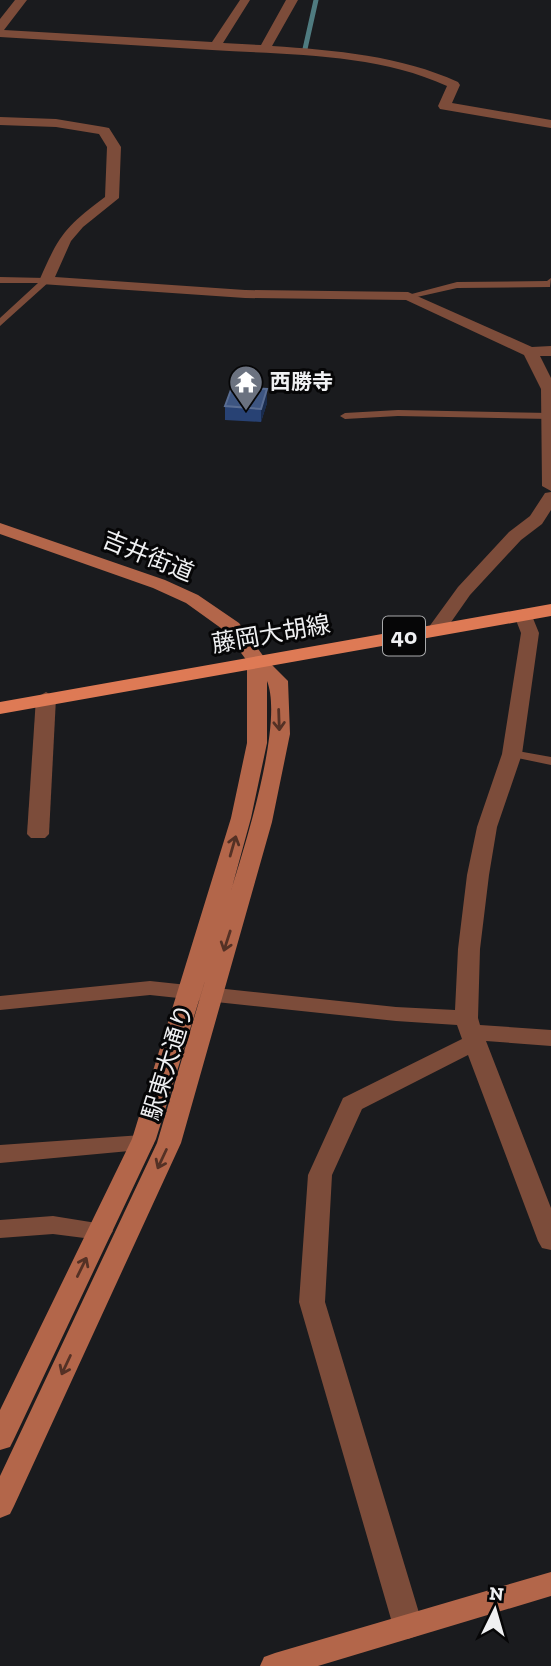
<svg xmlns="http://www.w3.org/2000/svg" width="551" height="1666" viewBox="0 0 551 1666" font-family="'Zilla Slab','Noto Sans JP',serif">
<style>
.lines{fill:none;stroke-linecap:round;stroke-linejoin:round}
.stream{stroke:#4f7b80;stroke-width:5}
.lane{fill:#7c4c3a;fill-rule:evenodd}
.street{fill:#7c4c3a;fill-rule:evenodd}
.secondary{fill:#b3664a;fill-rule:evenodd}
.primary{fill:#de7a55;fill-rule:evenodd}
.wall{fill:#284274}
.shaded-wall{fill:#192b4c}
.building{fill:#3d5581;stroke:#596d93;stroke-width:2}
.oneway{stroke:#543125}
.labels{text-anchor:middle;stroke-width:6;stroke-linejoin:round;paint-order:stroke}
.far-poi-label{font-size:21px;font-weight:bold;fill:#eff0f2;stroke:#060607;text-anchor:start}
.shield{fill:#060607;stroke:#a9aaac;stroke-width:2}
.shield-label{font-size:23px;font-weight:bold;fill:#eff0f2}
.street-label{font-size:24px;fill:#eff0f2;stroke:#060607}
</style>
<rect width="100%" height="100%" fill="#1a1b1e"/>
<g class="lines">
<polyline class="stream" points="305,49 316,0"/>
<g class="lane">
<polygon points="0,277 46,278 50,281 0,326 0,318 38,283 0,283"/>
<polygon points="551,278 550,287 457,288 408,299 404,296 457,282 547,281"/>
<polygon points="398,410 550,413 551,419 398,416 345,419 340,416 345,413"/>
<polygon points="512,750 551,757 551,765 508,756 506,754 508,752"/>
</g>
<g class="street">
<path d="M15,0H27L4,30L212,42L240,0H250L223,43L261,45L286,0H298L272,46C335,50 401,56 458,82L460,85L452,103L551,120V128L440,109L438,106L447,86C375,53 289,55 212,50C142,46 71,41 0,37V19Z"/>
<path d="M0,117L56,119L104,127L109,128L121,147L119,198L83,227L71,241L55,277L245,290L408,292L532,347L551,346V356H540L551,378V491L542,486L541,389L524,355L406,300L245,298L41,284L39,281C59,235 65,227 105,197L107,147L99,134L56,127L0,125Z"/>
<polygon points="551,492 551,510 542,524 521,540 470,595 442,635 428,635 426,631 458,587 509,532 530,516 545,493"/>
<polygon points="523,609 530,611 539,633 522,754 497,827 489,875 480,949 478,1018 480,1025 551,1030 551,1046 486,1041 551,1208 551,1250 542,1248 538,1241 468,1055 362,1109 332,1175 325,1302 423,1626 419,1635 408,1639 397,1635 393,1626 299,1302 308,1175 343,1098 462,1039 457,1025 396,1021 150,995 0,1010 0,996 150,981 396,1007 455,1010 458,949 467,875 477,827 502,754 521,633 514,615"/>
<polygon points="46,692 56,698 49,834 45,838 31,838 27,834 36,698"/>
<polygon points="142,1135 151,1137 154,1143 151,1149 0,1163 0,1145"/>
<polygon points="53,1216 109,1225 113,1231 109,1237 100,1240 53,1234 0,1238 0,1220"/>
</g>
<g class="secondary">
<path d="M0,523L165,580L198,595L239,623L264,657L288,681L290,734L272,822L181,1143L14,1506L10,1514L0,1518V1476L157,1143L205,981L156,1139L14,1439L10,1447L0,1450V1410L132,1139L231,818L247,743V661L225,631L186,603L153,588L0,534ZM267,681C284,723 245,845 231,891L251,818L267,743Z"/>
<polygon points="551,1572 551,1596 318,1666 260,1666 264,1657 275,1653"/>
</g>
<polygon class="primary" points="551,604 551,616 0,714 0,702"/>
</g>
<polygon class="wall" points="267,389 267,403 261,422 225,420 225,406"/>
<polygon class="shaded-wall" points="267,389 267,403 261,422 261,409"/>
<polygon class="building" points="232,387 267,389 261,409 225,406"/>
<defs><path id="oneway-shaft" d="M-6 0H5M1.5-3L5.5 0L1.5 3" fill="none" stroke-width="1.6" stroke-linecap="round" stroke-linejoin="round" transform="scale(1.75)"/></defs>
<g class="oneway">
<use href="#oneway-shaft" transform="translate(279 720) rotate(88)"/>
<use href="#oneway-shaft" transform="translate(233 846) rotate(-74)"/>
<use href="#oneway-shaft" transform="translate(227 941) rotate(108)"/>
<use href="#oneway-shaft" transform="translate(162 1159) rotate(115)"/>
<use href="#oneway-shaft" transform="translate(82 1267) rotate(-64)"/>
<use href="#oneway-shaft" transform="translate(66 1365) rotate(115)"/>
</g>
<defs>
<g id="temple-pin" transform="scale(1.75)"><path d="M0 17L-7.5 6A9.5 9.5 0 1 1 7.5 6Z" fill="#6b7280" stroke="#060607"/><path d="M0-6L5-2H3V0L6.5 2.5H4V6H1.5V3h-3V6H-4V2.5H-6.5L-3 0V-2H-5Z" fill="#fff"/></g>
</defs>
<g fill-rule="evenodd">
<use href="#temple-pin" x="246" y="382"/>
</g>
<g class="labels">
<g class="far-poi-label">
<text x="270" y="389">西勝寺</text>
</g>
<rect class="shield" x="383" y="616.5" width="42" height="39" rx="5"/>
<g class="shield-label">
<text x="404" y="644">40</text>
</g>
<g class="street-label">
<text transform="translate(148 556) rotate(22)" y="8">吉井街道</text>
<text transform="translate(271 634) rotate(-10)" y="8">藤岡大胡線</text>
<text transform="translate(168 1062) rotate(-73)" y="8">駅東大通り</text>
</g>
</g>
<g transform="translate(495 1610) rotate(5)" stroke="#060607" stroke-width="5" paint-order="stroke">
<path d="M0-5L12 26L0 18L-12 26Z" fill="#eff0f2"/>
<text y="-10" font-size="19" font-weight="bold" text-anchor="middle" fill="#eff0f2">N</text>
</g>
</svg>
